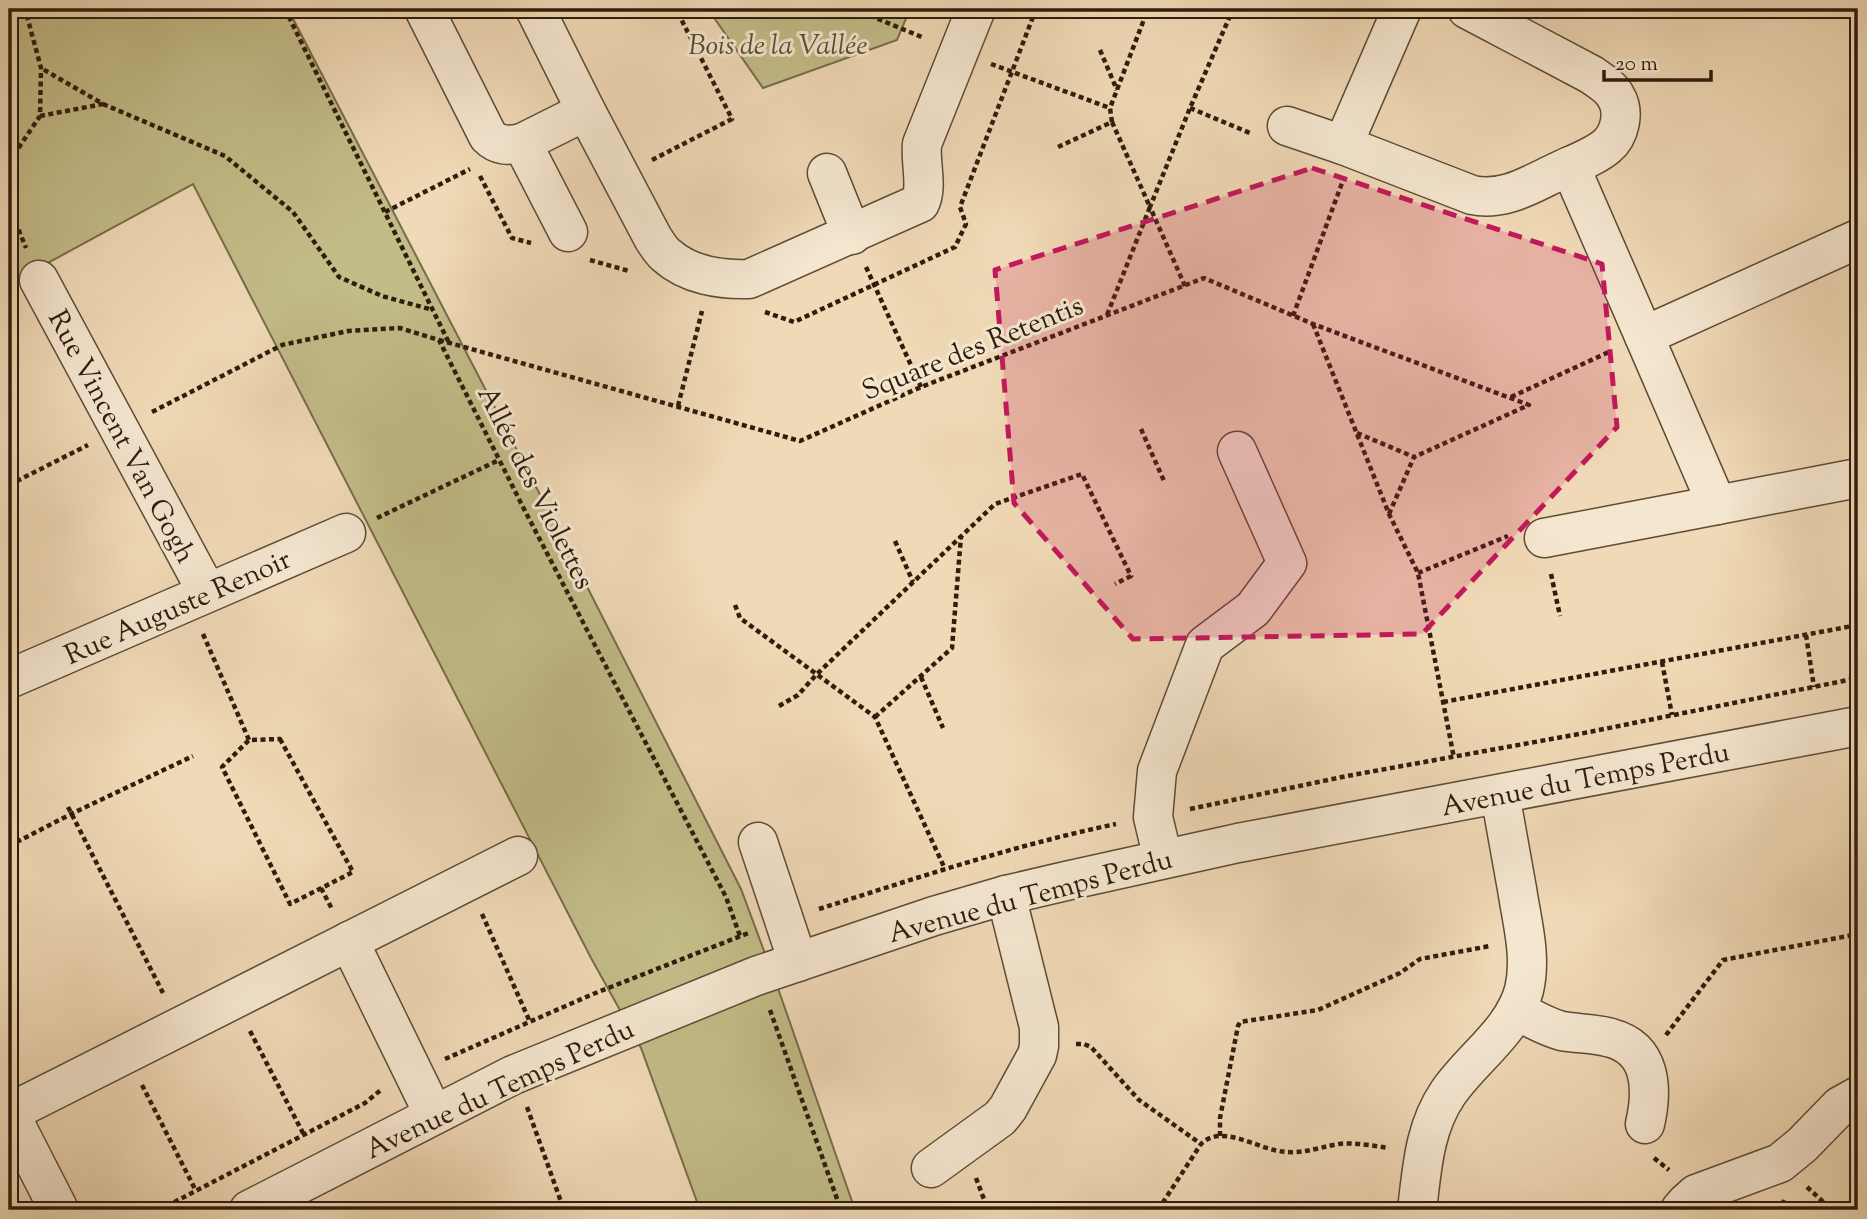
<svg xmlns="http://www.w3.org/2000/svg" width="1867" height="1219" viewBox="0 0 1867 1219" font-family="'Sorts Mill Goudy',serif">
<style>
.green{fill:#c2bc88;stroke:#786c4a;stroke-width:2}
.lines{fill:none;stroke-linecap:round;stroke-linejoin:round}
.minor-casing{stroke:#5e4c36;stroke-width:41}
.path{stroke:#2e1d0c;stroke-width:4.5;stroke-dasharray:5 3.5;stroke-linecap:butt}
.minor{stroke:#f5e6d0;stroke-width:38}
.marked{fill:#c2185b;fill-opacity:0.2;stroke:#c2185b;stroke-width:5;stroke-dasharray:14 9;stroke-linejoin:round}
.labels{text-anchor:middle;stroke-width:6;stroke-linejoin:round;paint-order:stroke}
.park-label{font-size:28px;font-style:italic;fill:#5a4d31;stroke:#f5e6d0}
.street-label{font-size:28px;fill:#2e1d0c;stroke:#f5e6d0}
</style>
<rect width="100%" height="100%" fill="#f0d9b6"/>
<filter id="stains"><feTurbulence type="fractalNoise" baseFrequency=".00286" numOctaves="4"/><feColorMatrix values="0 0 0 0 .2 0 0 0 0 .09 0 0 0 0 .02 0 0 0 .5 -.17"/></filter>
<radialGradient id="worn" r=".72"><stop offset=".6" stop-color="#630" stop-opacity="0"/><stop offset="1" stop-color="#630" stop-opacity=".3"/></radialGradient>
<g class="green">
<polygon points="9,9 288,9 548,510 741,889 780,994 855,1210 700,1210 641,1048 591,958 193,184 9,284"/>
<polygon points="708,9 910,9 897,40 763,88"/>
</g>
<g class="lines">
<g class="minor-casing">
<g id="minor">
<path d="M424,9L488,136C498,146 508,146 522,143L586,111"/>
<path d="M535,9L586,111L653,238C657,244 661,251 666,255C688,275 721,280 749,279L920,203C928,187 920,164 922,144L976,9"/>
<path d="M1402,9L1343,145L1472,195C1504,202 1531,184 1559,171C1574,164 1594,157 1607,146C1620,135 1625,112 1616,97C1611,87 1601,82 1592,75L1467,9"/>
<polyline points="1287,126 1343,145"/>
<polyline points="522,143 568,232"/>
<polyline points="1570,166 1644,336"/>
<polyline points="827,173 852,235"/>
<polyline points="39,280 207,592"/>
<polyline points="1717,505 1858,478"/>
<polyline points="1544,538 1717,505 1644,336 1858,239"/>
<polyline points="9,679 346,533"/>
<polyline points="758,842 798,962"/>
<polyline points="1163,859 1153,817 1157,771 1205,645 1253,609 1287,563 1237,451"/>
<polyline points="349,941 434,1115"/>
<path d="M1516,1010C1531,1018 1546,1027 1562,1031C1578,1034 1595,1033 1611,1038C1652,1049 1653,1089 1645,1124"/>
<polyline points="9,1112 59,1210"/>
<polyline points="9,1113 518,856"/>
<polyline points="931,1168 1000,1118 1008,1108 1037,1055 1039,1046 1039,1027 1006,895"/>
<polyline points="249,1210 513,1075 756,976 934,916 1006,895 1066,881 1238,843 1858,726"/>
<path d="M1417,1210C1422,1169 1424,1128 1448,1093C1472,1058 1513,1032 1524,990C1532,957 1522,922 1517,889C1511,857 1506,826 1500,794"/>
<polyline points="1680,1210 1686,1203 1696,1194 1780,1163 1802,1145 1840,1106 1858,1096"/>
</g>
</g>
<g class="path">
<polyline points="285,9 449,343"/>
<polyline points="854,9 924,38"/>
<polyline points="1100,50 1117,90"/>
<polyline points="991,64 1110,108"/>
<polyline points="103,104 225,156 293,212 339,277 382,296 433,310"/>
<polyline points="1190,108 1250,133"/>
<polyline points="40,116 103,104 41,68"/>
<polyline points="1112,122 1110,108 1148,9"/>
<polyline points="1058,147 1112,122 1150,207 1107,315"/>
<polyline points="652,160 732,119 676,9"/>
<polyline points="9,162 40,116 41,68 27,16 20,9"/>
<polyline points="480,176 512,238 531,243"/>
<polyline points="9,206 26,248"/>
<polyline points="385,212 470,169"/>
<polyline points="590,260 629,271"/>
<polyline points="866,267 921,387"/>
<polyline points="1185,286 1150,207 1190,108 1233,9"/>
<polyline points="765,312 794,322 955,247 966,224 960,207 1036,9"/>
<polyline points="1293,316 1342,183"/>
<polyline points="1313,324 1389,514 1418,573 1454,758"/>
<polyline points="439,340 800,441 921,387 1204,278 1313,324 1529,405 1414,457"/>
<polyline points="1511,397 1611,351"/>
<polyline points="678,406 702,311"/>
<polyline points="152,412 282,345 348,331 400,328 439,340 524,509 726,897 740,936"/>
<polyline points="1141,429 1164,481"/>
<polyline points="1357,433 1414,457 1389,514"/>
<polyline points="9,485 88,445"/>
<polyline points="377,518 499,460"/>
<polyline points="895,541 913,582"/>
<polyline points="1418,573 1508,536"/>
<polyline points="1551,574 1560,616"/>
<polyline points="735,605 740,618 875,717 945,869"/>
<polyline points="203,634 249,740"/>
<polyline points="1806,635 1814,687"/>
<polyline points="1662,662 1672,715"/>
<polyline points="921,677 943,728"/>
<polyline points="1443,702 1858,625"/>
<polyline points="779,706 798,695 817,674 995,504 1082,474 1131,576 1115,584"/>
<polyline points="875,717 952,648 961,536"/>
<polygon points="280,739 353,872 290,904 222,767 249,740"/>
<polyline points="68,807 163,993"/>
<polyline points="1190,809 1347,776 1579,734 1858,678"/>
<polyline points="9,846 71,814 193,756"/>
<polyline points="321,888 332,909"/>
<path d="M819,909C917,878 1015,845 1116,824"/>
<polyline points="482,914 530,1022"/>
<polyline points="770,1010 841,1210"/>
<polyline points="250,1031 304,1135"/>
<polyline points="9,1032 10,1035 9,1036"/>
<polyline points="1666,1035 1723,960 1858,934"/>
<polyline points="1076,1044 1084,1044 1091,1047 1139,1100 1201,1144"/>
<polyline points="445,1059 593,994 751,932"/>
<polyline points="142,1085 196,1191"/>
<polyline points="527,1107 564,1210"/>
<polyline points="1220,1136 1220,1118 1238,1026 1240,1022 1318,1010 1400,973 1420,959 1490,946"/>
<polyline points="1654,1158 1669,1170"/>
<polyline points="976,1178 988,1210"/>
<polyline points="1807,1187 1832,1210"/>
<polyline points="159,1210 365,1103 382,1089"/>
<path d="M1158,1210L1201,1144C1220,1125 1252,1145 1274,1150C1299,1156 1315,1148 1339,1144C1355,1142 1373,1146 1389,1148"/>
<polyline points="1781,1210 1784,1200"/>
</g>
<use href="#minor" class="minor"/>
</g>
<path class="marked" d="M1312,168L1602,264L1617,427L1422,634L1133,639L1014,503L995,270Z"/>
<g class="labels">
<g class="park-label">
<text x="778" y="54">Bois de la Vallée</text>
</g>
<g class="street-label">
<text transform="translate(972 347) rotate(-22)" y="10">Square des Retentis</text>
<text transform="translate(123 436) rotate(62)" y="10">Rue Vincent Van Gogh</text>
<text transform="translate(537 487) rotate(63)" y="10">Allée des Violettes</text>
<text transform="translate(177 606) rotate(-24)" y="10">Rue Auguste Renoir</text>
<text transform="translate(1585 778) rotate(-11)" y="10">Avenue du Temps Perdu</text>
<text transform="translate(1030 895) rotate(-15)" y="10">Avenue du Temps Perdu</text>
<text transform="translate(499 1088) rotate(-25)" y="10">Avenue du Temps Perdu</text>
</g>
</g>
<rect width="1867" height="1219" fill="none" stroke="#f0d9b6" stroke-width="35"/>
<rect x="10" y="10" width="1846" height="1198" fill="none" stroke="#2e1d0c" stroke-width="3.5"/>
<rect x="18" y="18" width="1832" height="1184" fill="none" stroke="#2e1d0c" stroke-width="2"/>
<path d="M1604 70v10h107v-10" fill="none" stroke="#2e1d0c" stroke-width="3.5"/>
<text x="1615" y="70" font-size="21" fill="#2e1d0c" stroke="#f5e6d0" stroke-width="5" paint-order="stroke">20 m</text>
<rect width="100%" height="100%" filter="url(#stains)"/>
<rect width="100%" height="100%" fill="url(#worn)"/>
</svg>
